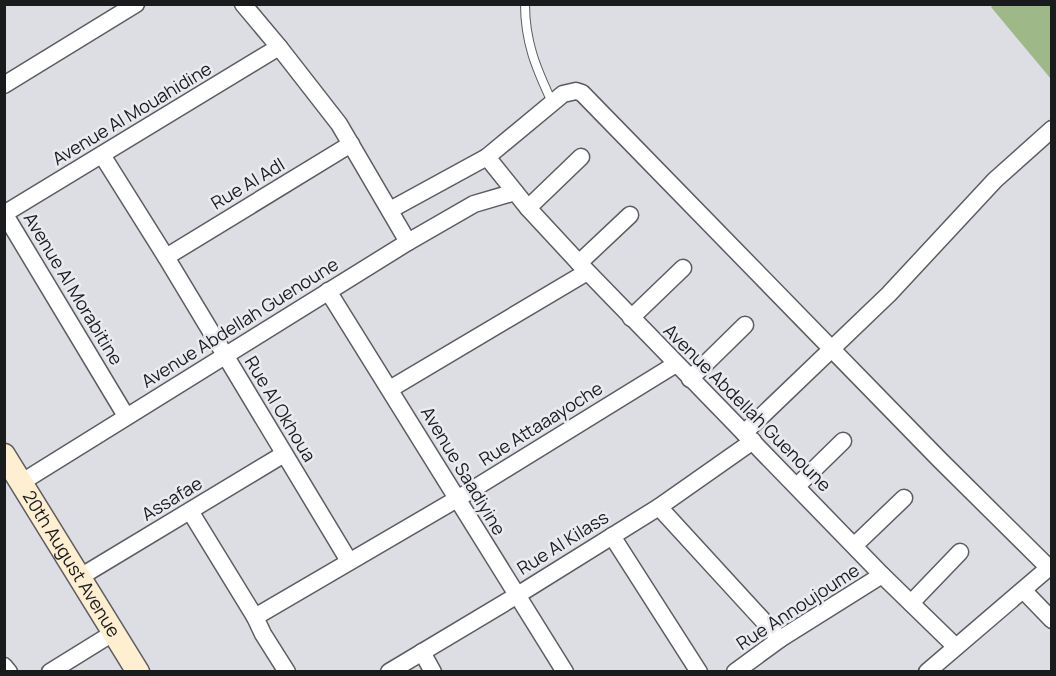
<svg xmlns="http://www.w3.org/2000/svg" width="1056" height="676" viewBox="0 0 1056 676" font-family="Manrope,sans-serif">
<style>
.green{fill:#9eb888}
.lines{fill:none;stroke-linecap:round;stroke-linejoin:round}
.lane-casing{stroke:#5b5d61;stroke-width:10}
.street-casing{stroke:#5b5d61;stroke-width:19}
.secondary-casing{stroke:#5b5d61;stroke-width:25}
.lane{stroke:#fff;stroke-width:8}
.street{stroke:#fff;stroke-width:16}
.secondary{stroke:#feefd0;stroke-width:22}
.labels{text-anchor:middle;stroke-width:5;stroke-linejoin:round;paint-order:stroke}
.street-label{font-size:18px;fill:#1a1b1d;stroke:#e9ebf0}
</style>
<rect width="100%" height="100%" fill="#dcdee3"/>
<polygon class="green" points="994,5 1051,5 1051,79 991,7"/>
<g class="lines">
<g class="lane-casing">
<path id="lane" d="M525,4C525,42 536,68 552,102"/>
</g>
<g class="street-casing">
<g id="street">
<polyline points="243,4 279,47 339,124 408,242"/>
<polyline points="4,85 136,4"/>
<polyline points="102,155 166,257 349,561"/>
<polyline points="487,157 528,208 579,263 882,575 956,647"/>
<polyline points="528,208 581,157"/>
<polyline points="390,210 487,157 563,94 576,91 582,93 940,460 1049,568"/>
<polyline points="4,213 126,416"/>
<polyline points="4,214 279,47"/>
<polyline points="166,257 351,144"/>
<polyline points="579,263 630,215"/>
<polyline points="328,291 565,672"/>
<polyline points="631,318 683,268"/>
<polyline points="690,379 745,325"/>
<polyline points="390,389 587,272"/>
<polyline points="744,433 889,294 995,180 1052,129"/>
<polyline points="22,482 408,242 474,204 515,192"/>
<polyline points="797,486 843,441"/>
<polyline points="659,507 780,639"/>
<polyline points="190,511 255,617"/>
<polyline points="612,536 699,672"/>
<polyline points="855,545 904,498"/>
<polyline points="80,577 284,454"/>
<polyline points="1023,590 1052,620"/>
<polyline points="911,603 960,552"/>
<polyline points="422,652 433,672"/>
<polyline points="4,666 9,672"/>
<polyline points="50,672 113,633"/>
<polyline points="287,672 263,634 255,617 457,499 676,364"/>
<polyline points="389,672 516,596 659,507 753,441"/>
<polyline points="735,672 780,639 882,575"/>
<polyline points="927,672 1052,565"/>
</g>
</g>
<g class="secondary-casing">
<g id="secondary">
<path id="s1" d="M4,455L138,672"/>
</g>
</g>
<use href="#lane" class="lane"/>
<use href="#street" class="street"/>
<use href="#secondary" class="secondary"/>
</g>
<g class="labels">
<g class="street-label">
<text transform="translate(132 114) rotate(-31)" y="6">Avenue Al Mouahidine</text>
<text transform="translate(248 184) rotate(-31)" y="6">Rue Al Adl</text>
<text transform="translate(73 289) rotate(59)" y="6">Avenue Al Morabitine</text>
<text transform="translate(240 323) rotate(-32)" y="6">Avenue Abdellah Guenoune</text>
<text transform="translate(747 408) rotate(45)" y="6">Avenue Abdellah Guenoune</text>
<text transform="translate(280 409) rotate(59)" y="6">Rue Al Okhoua</text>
<text transform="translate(541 424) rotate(-32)" y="6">Rue Attaaayoche</text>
<text transform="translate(463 471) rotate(59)" y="6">Avenue Saadiyine</text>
<text transform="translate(172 499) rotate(-31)" y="6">Assafae</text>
<text transform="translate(563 543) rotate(-32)" y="6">Rue Al Kilass</text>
<text dy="6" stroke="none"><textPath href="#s1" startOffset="128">20th August Avenue</textPath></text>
<text transform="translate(798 607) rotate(-33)" y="6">Rue Annoujoume</text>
</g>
</g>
<rect width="1056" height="676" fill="none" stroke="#1a1b1d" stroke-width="12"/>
</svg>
